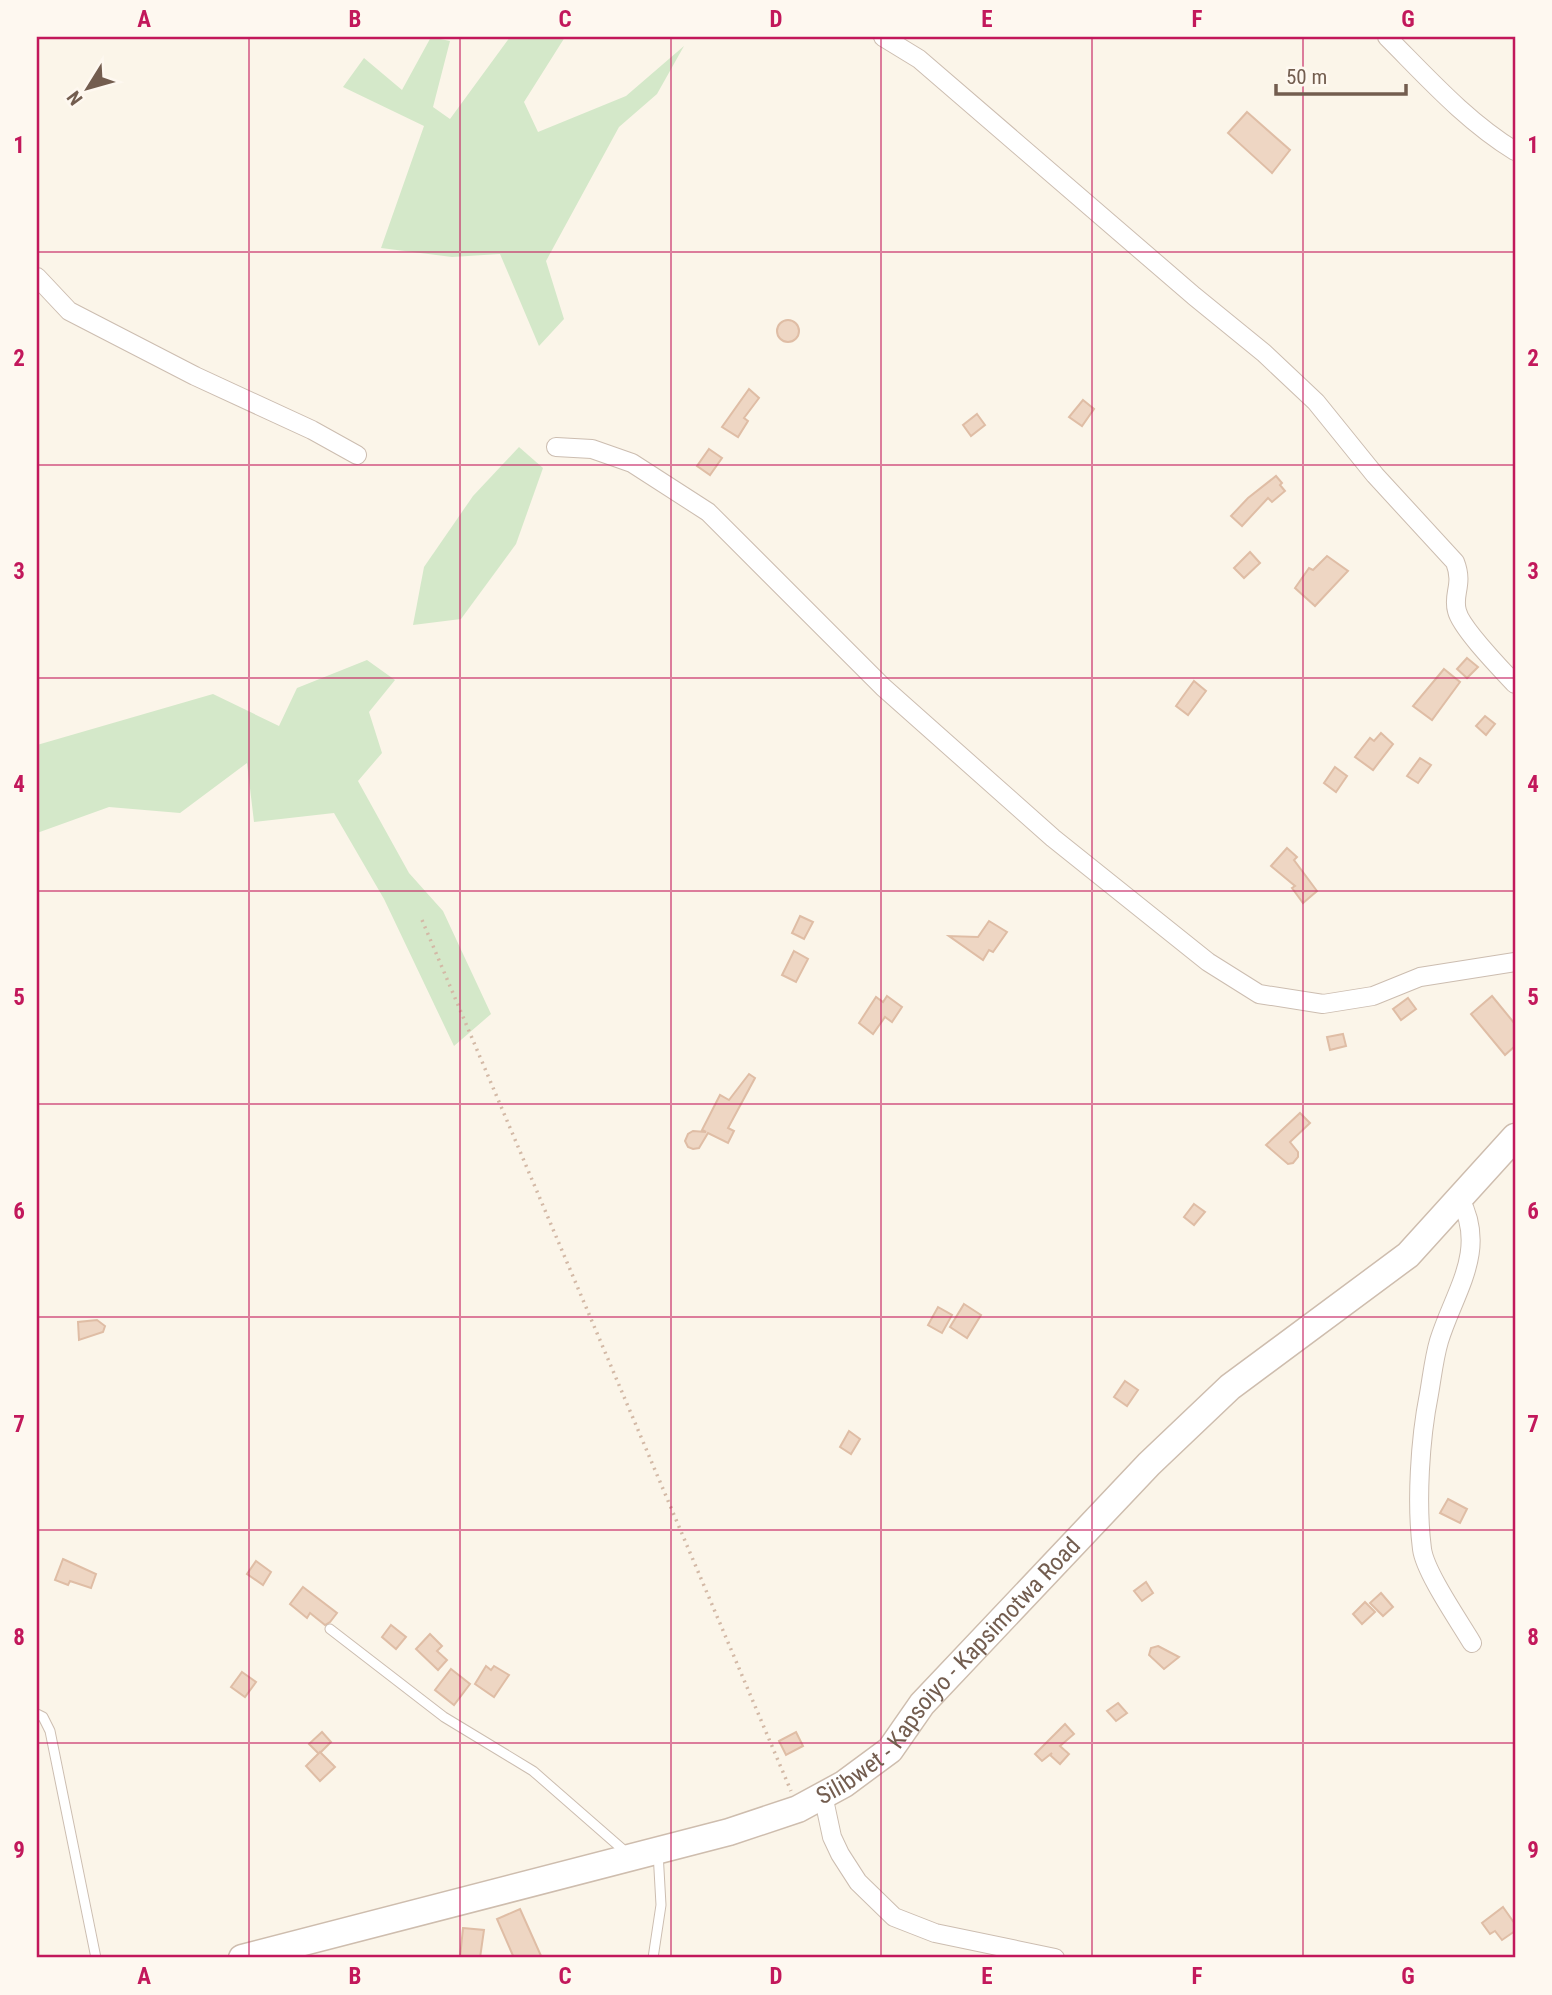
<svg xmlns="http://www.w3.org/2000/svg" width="1552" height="1995" viewBox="0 0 1552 1995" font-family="'Roboto Condensed',sans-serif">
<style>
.green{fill:#d4e8c9}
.building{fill:#eed6c3;stroke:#dfbda5;stroke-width:2}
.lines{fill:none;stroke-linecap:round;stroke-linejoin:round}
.lane-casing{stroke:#ccbdb0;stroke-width:11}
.street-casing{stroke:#ccbdb0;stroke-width:20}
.secondary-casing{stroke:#cebdae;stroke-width:29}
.path{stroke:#d3b9a6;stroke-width:3.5;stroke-dasharray:2 5;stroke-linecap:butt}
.lane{stroke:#fff;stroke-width:9}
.street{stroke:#fff;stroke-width:18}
.secondary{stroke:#fff;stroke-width:26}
.grid{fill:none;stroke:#c2185b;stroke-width:2;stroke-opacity:0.55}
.labels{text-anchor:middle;stroke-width:5;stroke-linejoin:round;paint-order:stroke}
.street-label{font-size:24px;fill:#735d4f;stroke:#fef8f0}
.neatline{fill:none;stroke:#c2185b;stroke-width:2.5}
.grid-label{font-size:23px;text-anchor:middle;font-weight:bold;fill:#c2185b}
</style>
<rect width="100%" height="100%" fill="#fbf5e9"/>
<g class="green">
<polygon points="431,37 450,41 433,107 450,119 510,37 565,37 524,102 538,132 626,96 684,46 657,94 619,127 546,261 564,319 539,346 500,254 452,257 381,248 424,126 343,87 364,58 402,90"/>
<polygon points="519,447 543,468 516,544 461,619 413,625 424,567 473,496"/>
<polygon points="367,660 395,680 369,712 382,753 358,781 409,873 443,911 491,1014 454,1046 384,899 334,813 254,822 247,763 180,813 109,807 37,833 37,745 213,694 279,726 297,688"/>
</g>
<g class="building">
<polygon points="1247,112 1290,150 1272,173 1228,133"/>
<circle cx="788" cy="331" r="11"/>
<polygon points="749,389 759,398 744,418 748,421 738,437 722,427"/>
<polygon points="1083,400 1094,409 1082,426 1069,417"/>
<polygon points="977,414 985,425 971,436 963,425"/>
<polygon points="709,449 722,458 710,475 697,466"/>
<polygon points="1276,476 1282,483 1280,485 1285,491 1272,502 1268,498 1242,526 1231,516 1248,498"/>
<polygon points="1250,552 1260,563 1244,578 1234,568"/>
<polygon points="1327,556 1348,571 1315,606 1295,588 1309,568 1313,570"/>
<polygon points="1467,658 1478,667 1467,678 1457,669"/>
<polygon points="1444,669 1460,682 1432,720 1413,706"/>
<polygon points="1194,681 1206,691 1188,715 1176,706"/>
<polygon points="1485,716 1495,724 1486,735 1476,726"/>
<polygon points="1381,733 1393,744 1373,770 1355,757 1370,738 1374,741"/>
<polygon points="1420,758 1431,765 1418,783 1407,776"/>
<polygon points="1335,767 1347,776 1336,792 1324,783"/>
<polygon points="1287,848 1297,857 1294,860 1317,891 1303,903 1292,888 1295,886 1271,866"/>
<polygon points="800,916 813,922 804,939 792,933"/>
<polygon points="989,921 1007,932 993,952 989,950 983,960 949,936 978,937"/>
<polygon points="794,951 808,959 796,982 782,975"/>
<polygon points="887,996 902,1007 892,1022 885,1017 873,1034 859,1023 876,997 883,1002"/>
<polygon points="1492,996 1515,1024 1515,1046 1505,1055 1471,1014"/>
<polygon points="1408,998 1416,1009 1401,1020 1393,1009"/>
<polygon points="1343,1034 1346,1046 1330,1050 1327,1037"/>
<polygon points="749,1074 755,1078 728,1128 734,1131 728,1143 708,1133 699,1148 693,1149 688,1147 685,1141 688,1134 693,1131 706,1132 702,1130 720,1095 729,1100"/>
<polygon points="1300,1113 1310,1123 1290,1142 1298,1152 1298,1157 1293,1163 1288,1164 1266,1145"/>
<polygon points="1194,1204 1205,1212 1194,1225 1184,1217"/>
<polygon points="964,1304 981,1315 967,1338 950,1327"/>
<polygon points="938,1307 952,1315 942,1333 928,1325"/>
<polygon points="97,1320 105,1326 103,1332 79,1340 78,1322"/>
<polygon points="1125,1381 1138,1390 1127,1406 1114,1397"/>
<polygon points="849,1431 860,1439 851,1454 840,1447"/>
<polygon points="1448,1499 1467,1509 1460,1523 1440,1513"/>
<polygon points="63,1559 96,1574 91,1588 70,1581 68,1585 55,1580"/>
<polygon points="256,1561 271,1572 263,1585 247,1574"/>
<polygon points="1146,1582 1153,1593 1142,1601 1134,1591"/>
<polygon points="303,1587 337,1613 330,1622 325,1625 310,1613 307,1618 290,1604"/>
<polygon points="1381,1593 1393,1607 1383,1616 1370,1603"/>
<polygon points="1365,1602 1375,1612 1362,1624 1353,1614"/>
<polygon points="391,1625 406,1637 396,1649 382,1637"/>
<polygon points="430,1634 442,1646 437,1651 447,1660 438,1670 416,1649"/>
<polygon points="1158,1646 1179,1657 1164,1669 1149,1655 1151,1648"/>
<polygon points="486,1666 491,1670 494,1666 509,1675 494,1697 475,1684"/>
<polygon points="451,1669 470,1684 454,1705 435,1690"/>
<polygon points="242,1672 256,1682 245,1697 231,1687"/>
<polygon points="1118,1703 1127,1713 1116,1721 1107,1711"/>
<polygon points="1065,1724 1074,1734 1060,1746 1069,1754 1060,1764 1050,1755 1052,1753 1042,1761 1035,1754"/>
<polygon points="322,1732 331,1742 319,1754 309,1744"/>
<polygon points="796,1732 803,1746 786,1755 779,1741"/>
<polygon points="320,1752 335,1767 320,1781 306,1766"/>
<polygon points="1503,1907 1515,1924 1515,1931 1502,1940 1495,1931 1490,1934 1482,1923"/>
<polygon points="520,1909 542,1958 514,1958 497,1919"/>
<polygon points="463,1928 484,1930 480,1958 460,1958"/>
</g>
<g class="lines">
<g class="lane-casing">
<g id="lane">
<polyline points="330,1629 444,1717 533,1771 628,1854"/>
<polyline points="37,1714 43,1717 50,1731 96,1958"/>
<polyline points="653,1958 661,1905 658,1852"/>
</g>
</g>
<g class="street-casing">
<g id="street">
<path d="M883,37L919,59L1194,296L1264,353L1316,402L1375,475L1455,562C1464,585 1452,594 1457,611C1461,628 1501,669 1515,684"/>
<path d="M1387,37C1427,77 1466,121 1515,151"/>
<polyline points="37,277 69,311 195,376 312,430 357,455"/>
<polyline points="556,447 592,449 632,463 708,512 883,687 1053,838 1208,962 1259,994 1323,1004 1373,996 1420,977 1515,962"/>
<path d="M1460,1199C1488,1251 1454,1292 1439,1341C1434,1358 1432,1377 1429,1394C1420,1439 1416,1503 1422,1549C1425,1572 1459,1621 1472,1643"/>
<polyline points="823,1795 832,1837 840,1854 858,1882 894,1917 935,1933 1055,1958"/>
</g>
</g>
<g class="secondary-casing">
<g id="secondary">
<path id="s1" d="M242,1958L729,1832L798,1809L844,1784L890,1750L922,1704L1149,1464L1230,1387L1408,1255L1515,1137"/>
</g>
</g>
<polyline class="path" points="422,920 791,1791"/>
<use href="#lane" class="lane"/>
<use href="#street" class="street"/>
<use href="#secondary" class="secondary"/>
</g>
<path class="grid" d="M249,37V1958M460,37V1958M671,37V1958M881,37V1958M1092,37V1958M1303,37V1958M37,252H1515M37,465H1515M37,678H1515M37,891H1515M37,1104H1515M37,1317H1515M37,1530H1515M37,1743H1515"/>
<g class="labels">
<g class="street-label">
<text dy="8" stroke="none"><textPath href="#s1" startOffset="782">Silibwet - Kapsoiyo - Kapsimotwa Road</textPath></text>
</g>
</g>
<rect width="1552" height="1995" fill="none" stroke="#fef8f0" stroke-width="77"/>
<g transform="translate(88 88) rotate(233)" stroke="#fef8f0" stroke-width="5" paint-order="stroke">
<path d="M0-5L12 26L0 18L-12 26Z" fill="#735d4f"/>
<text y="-10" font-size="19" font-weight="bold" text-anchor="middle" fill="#735d4f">N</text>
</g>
<path d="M1276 84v10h130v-10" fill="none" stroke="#735d4f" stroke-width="3.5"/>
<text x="1286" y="84" font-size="21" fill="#735d4f" stroke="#fef8f0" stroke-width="5" paint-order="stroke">50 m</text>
<rect x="38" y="38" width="1476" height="1918" class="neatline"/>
<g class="grid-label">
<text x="144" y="27">A</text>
<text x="355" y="27">B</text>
<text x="565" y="27">C</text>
<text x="776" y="27">D</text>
<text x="987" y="27">E</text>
<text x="1197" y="27">F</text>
<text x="1408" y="27">G</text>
<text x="19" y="153">1</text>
<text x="1533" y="153">1</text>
<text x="19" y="366">2</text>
<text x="1533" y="366">2</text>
<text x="19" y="579">3</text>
<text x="1533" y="579">3</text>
<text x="19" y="792">4</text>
<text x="1533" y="792">4</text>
<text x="19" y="1005">5</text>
<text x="1533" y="1005">5</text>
<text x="19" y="1219">6</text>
<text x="1533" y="1219">6</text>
<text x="19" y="1432">7</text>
<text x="1533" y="1432">7</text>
<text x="19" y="1645">8</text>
<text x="1533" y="1645">8</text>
<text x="19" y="1858">9</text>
<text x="1533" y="1858">9</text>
<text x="144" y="1984">A</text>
<text x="355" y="1984">B</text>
<text x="565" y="1984">C</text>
<text x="776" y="1984">D</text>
<text x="987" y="1984">E</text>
<text x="1197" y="1984">F</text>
<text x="1408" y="1984">G</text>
</g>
</svg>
